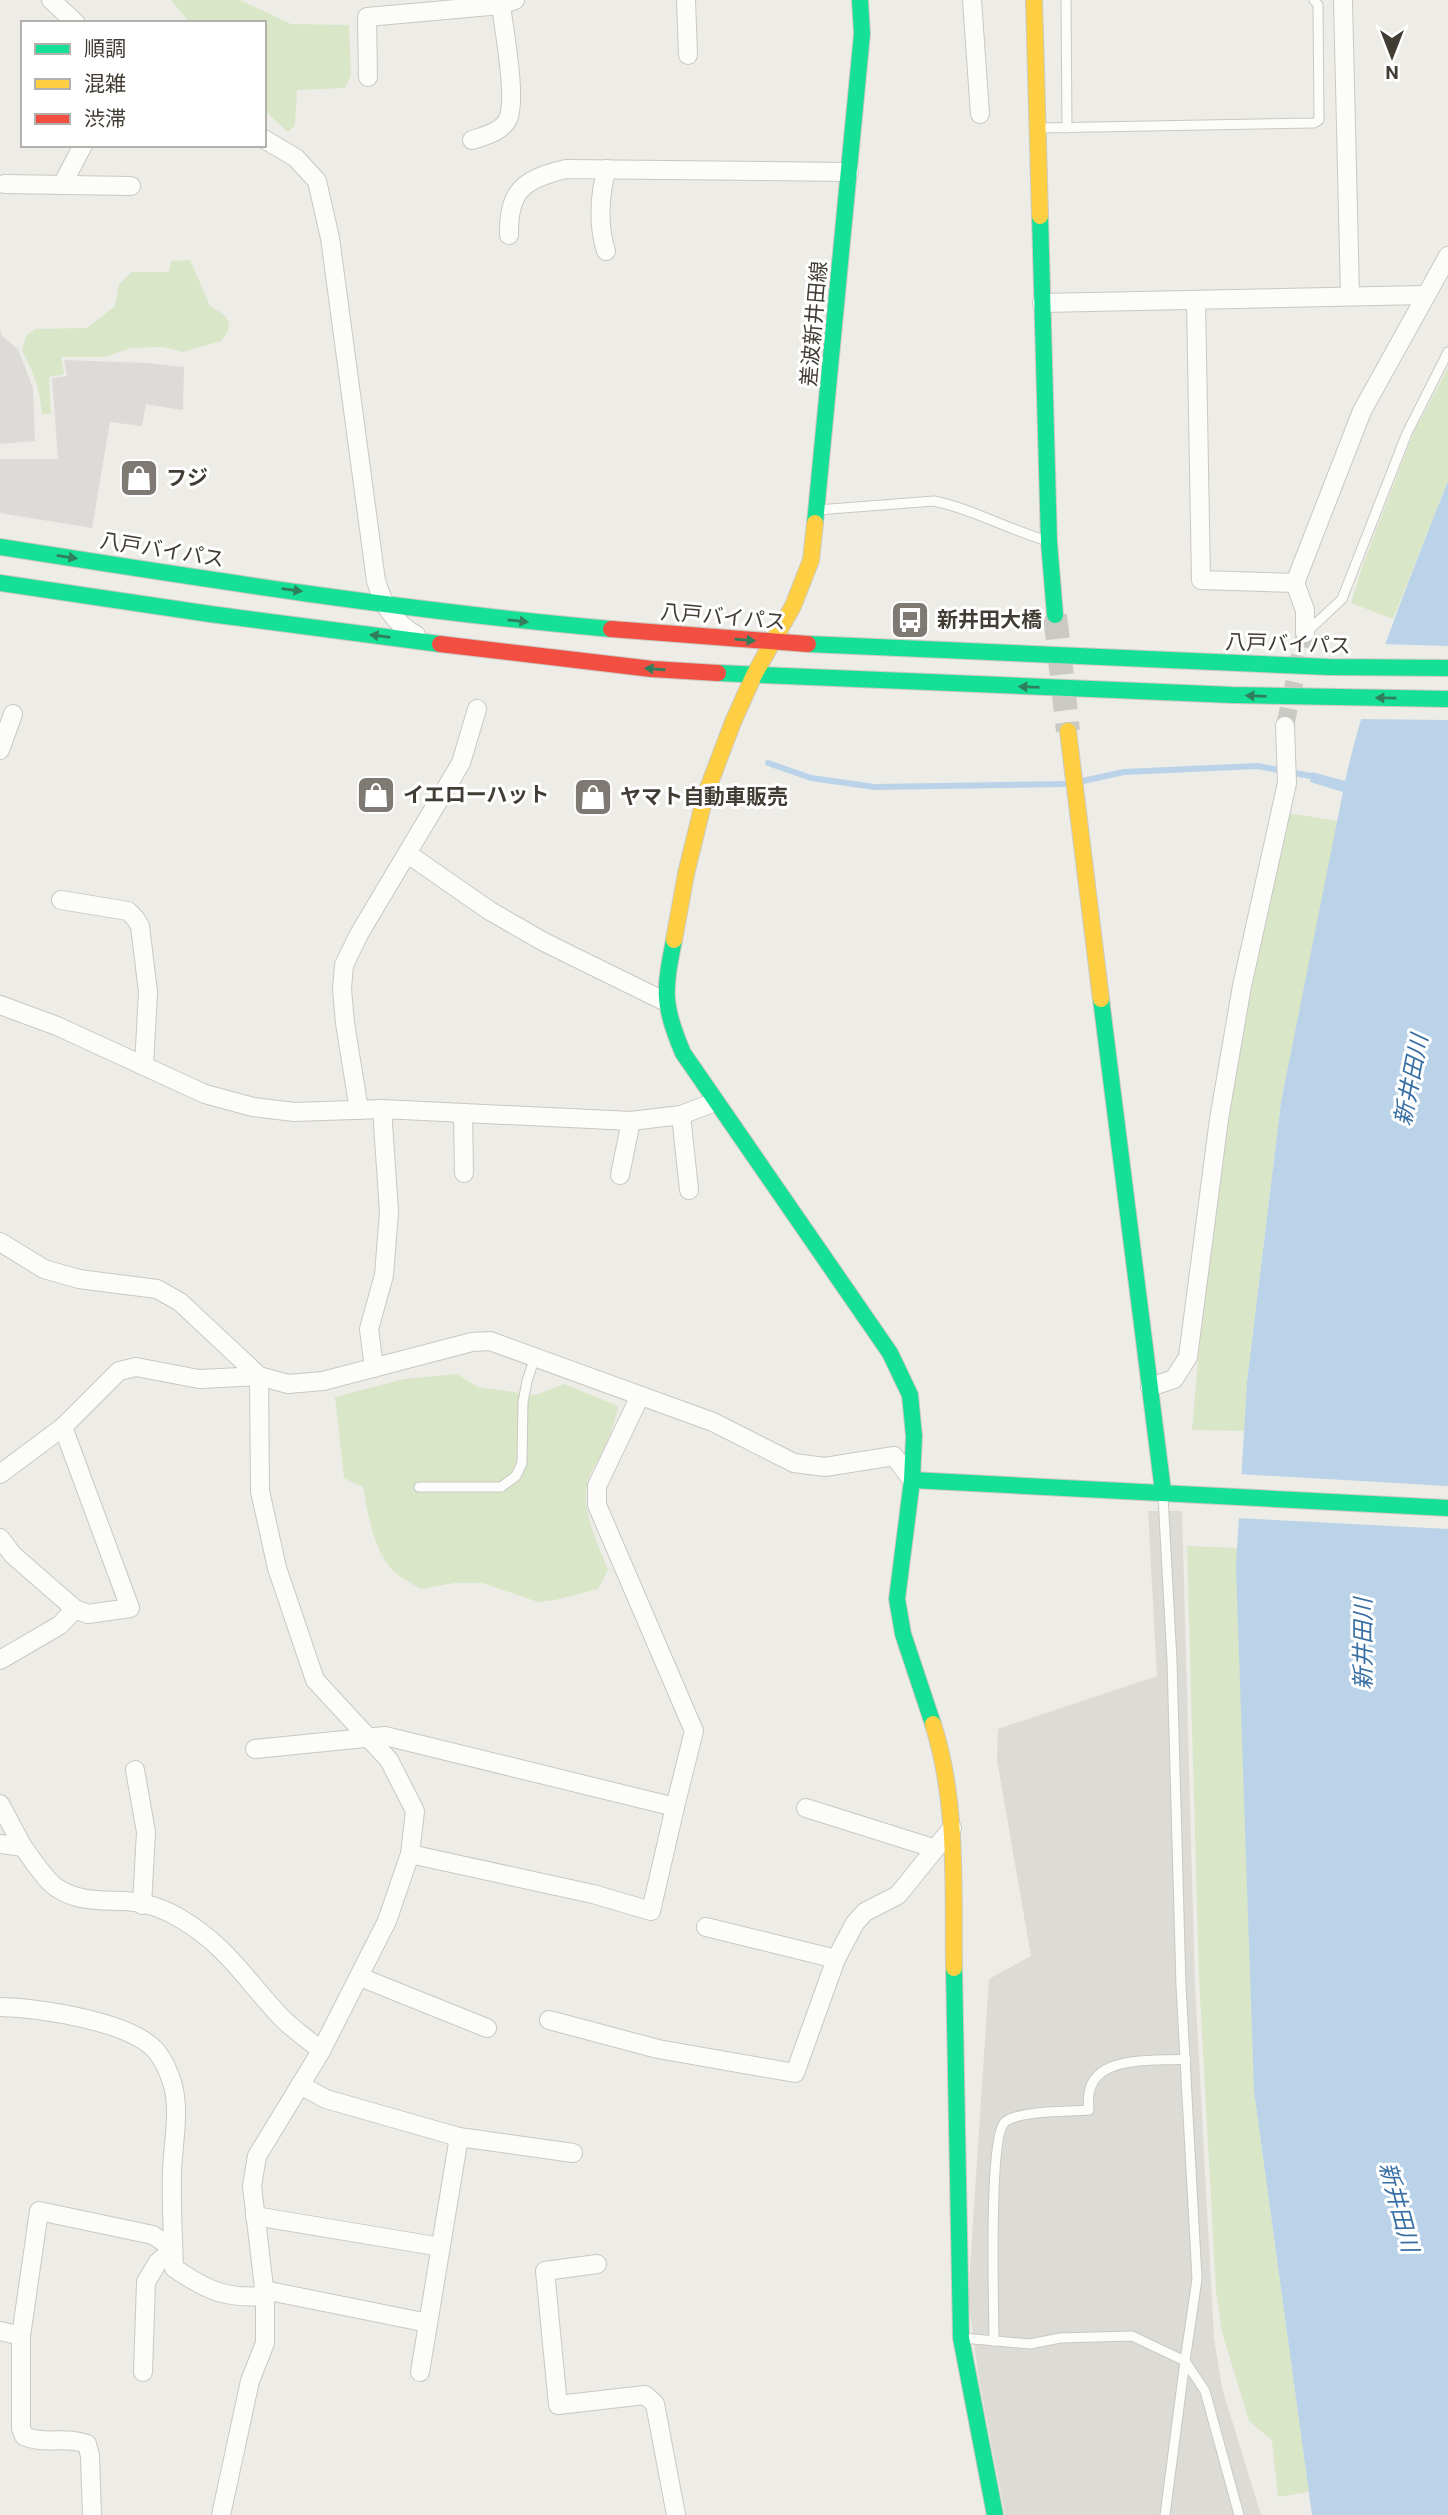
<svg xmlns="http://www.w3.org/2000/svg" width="1448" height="2515" viewBox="0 0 1448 2515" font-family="Roboto,'Noto Sans JP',sans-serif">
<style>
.industrial{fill:#dddbd5}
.green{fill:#d9e6c8}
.parking{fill:#dcdbd7}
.water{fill:#bad3e8}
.pier{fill:#edece7}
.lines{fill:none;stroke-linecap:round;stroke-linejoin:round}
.stream{stroke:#bad3e8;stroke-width:6}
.street-tunnel{stroke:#cbc9c3;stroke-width:18;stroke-dasharray:18 9;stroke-linecap:butt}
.secondary-tunnel{stroke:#cbc9c3;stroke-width:24;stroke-dasharray:24 12;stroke-linecap:butt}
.lane-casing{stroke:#c9c8c3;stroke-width:11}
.street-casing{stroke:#c9c8c3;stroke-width:20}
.fast-casing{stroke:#ccc9be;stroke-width:18}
.slow-casing{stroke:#ccc9be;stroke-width:18}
.jam-casing{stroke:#ccc9be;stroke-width:18}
.lane{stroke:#fcfcfb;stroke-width:9}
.street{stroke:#fcfcfb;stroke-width:18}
.fast{stroke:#16e098;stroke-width:16}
.slow{stroke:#ffcf43;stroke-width:16}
.jam{stroke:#f24e42;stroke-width:16}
.oneway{fill:#307e5c}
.labels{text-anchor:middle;stroke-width:6;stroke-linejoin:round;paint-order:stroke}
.street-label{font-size:21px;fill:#423d34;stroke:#fff}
.poi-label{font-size:21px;font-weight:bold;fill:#423d34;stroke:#fff;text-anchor:start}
.water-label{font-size:23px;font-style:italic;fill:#386fa3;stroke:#fff}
</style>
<rect width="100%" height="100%" fill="#edece7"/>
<polygon class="industrial" points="1148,1511 1182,1511 1195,1987 1214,2338 1222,2388 1261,2515 1005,2515 979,2380 968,2298 989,1979 1031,1956 997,1760 998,1729 1157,1676"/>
<g class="green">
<polygon points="171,0 240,0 291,24 349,25 351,75 345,88 297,90 295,125 288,132 264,110 264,23 190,23"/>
<path d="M190,260L210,306L224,315L229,322L228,332L221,341L183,352L163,347L131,348L105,357H61L64,374L49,377L51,414H42C40,391 34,371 22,351L26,336L36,329L87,328L115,306L119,284L132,272H169L171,261Z"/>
<polygon points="1448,368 1448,481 1393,619 1351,603 1362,567 1413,434"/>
<path d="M1287,813L1338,821L1281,1102L1247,1382L1245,1431L1192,1430C1201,1327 1210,1222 1226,1120C1241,1017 1265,915 1287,813Z"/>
<path d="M457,1374L478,1387L536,1395L564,1384L618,1406C615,1424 608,1440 600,1457C596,1464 590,1473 588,1481C580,1511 598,1543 608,1570L598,1589L555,1600L538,1602L482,1583H454L421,1589C412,1583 400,1578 393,1571C373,1549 368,1515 363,1487L344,1478L335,1397L404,1379Z"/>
<polygon points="1187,1546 1238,1548 1254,2091 1309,2492 1278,2497 1272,2440 1249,2421 1222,2332 1216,2291 1199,1977"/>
</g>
<g class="parking">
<polygon points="0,330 2,336 18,349 33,388 35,441 0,444"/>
<polygon points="64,360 147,363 184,367 183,410 146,404 142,426 110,422 92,528 0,513 0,459 58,459 52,378 67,376"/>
</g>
<path class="water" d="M1448,481V2515H1312L1254,2091L1236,1566L1247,1382L1281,1102L1343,792L1310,782L1312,772L1345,781C1369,677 1409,580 1448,481Z"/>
<g class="pier">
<polygon points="1381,644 1448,646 1448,720 1357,719"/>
<polygon points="1239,1474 1448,1486 1448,1529 1236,1518"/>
</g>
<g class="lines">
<g class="stream">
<polyline points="768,763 811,778 875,787 1067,784"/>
<polyline points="1078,782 1124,772 1257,766 1311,776"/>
</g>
<polyline class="street-tunnel" points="1285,726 1305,633"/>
<polyline class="secondary-tunnel" points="1055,615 1068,731"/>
<g class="lane-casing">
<g id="lane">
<polyline points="1066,0 1067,128"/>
<polyline points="1040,128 1314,123 1319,120 1318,5 1314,0"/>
<path d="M817,510L934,501C973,509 1009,530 1048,541"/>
<polyline points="1307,632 1342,599 1407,433 1448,352"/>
<polyline points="419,1487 501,1487 516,1476 522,1463 523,1402 527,1381 535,1357"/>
<polyline points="963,2338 1030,2344 1060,2338 1132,2336 1185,2361 1197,2279 1181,1986 1172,1661 1163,1496"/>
<path d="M994,2341C994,2310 988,2136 1005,2122C1020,2110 1069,2112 1089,2110C1081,2053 1147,2062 1186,2059"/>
<polyline points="1185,2361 1205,2391 1239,2515"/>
<polyline points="1165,2515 1185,2361"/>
</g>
</g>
<g class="street-casing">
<g id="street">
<polyline points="51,0 76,23"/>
<polyline points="686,0 688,55"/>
<polyline points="972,0 980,114"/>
<polyline points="1343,0 1350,296"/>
<polyline points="368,77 367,17 501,5 515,0"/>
<path d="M264,139L296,158L317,181L330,238L376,581C384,606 393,622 416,635"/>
<path d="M472,140C484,136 502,132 508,119C517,98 504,31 501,5"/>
<polyline points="4,184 131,186"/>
<polyline points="62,185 83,145"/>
<path d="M509,235C508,190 524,179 566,169L849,172"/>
<path d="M606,251C598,227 599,194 607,169"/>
<polyline points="1196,300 1201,580 1295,583 1362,411 1448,256"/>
<polyline points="1042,303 1424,295"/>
<polyline points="1295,583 1305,610 1305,633"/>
<polyline points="0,750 13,714"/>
<polyline points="408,854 490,911 544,942 666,1002"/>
<polyline points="61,900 128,911 135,918 140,926 148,992 144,1066"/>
<polyline points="0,1005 57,1026 205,1094 253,1107 294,1112 382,1109 631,1121 681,1115 715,1102"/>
<polyline points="359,1110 345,1023 342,989 344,965 359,934 461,763 477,709"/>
<polyline points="463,1113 464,1173"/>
<polyline points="681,1115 689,1190"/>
<polyline points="620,1175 631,1121"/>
<polyline points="0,1242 44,1269 79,1279 157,1289 180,1302 259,1376 260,1491 277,1568 315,1680 389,1760 415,1811 410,1854 387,1921 321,2051 257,2156 252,2186 265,2296 265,2343 250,2381 221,2515"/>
<polyline points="374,1368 369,1329 384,1275 389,1212 382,1109"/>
<polyline points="1150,1387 1174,1379 1188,1357 1219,1119 1242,986 1287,783 1285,726"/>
<polyline points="63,1427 130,1608 88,1614 75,1609"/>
<polyline points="0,1474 63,1427 119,1371 136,1367 199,1379 259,1376 288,1384 323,1381 472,1342 490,1341 713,1422 794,1463 825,1467 894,1456 912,1480"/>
<polyline points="0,1538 13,1555 75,1609 60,1625 0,1660"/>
<polyline points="255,1749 385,1736 675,1807 694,1731 597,1505 597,1486 640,1396"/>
<polyline points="135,1770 146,1832 142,1905"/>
<polyline points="0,1804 23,1847 0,1844"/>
<polyline points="806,1808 933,1848"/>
<path d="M23,1847C33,1860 44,1879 57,1888C78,1902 101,1900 125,1901C144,1902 165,1909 181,1919C227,1946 245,1979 280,2016C292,2029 308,2039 321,2051"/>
<polyline points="410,1854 593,1894 651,1911 675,1807"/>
<polyline points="706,1927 836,1959"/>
<polyline points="360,1977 487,2028"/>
<path d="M0,2007C38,2008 132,2021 157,2052C164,2061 170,2075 173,2086C180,2112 173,2144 172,2171C171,2203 173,2236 174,2268C206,2290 225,2299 265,2296"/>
<polyline points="549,2020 658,2049 795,2073 836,1959 855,1923 865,1912 898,1895 952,1828"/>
<polyline points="300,2085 326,2099 459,2137 573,2153"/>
<polyline points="255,2216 441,2247"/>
<polyline points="597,2264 545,2271 558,2405 645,2395 655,2404 676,2515"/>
<polyline points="264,2290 428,2323"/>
<polyline points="0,2331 21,2336"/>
<polyline points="420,2372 459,2137"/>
<path d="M92,2515L90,2456L87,2444C67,2436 44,2445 24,2436L21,2428V2336L39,2211L153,2235L173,2249L158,2262L146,2282L143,2372"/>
</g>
</g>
<g class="fast-casing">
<g id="fast">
<polyline points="1040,216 1049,542 1055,615"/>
<polyline points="815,523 862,34 860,0"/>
<path d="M0,547C203,579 406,611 611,629"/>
<polyline points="0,583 210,614 440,644"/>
<polyline points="808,644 1329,667 1448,668"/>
<polyline points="718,673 1232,695 1448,699"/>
<path d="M674,940C664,991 662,1004 683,1053L890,1353L910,1395L914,1436L912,1480L897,1599L903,1634L933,1724"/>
<polyline points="1101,999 1163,1491"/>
<polyline points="912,1480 1448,1508"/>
<polyline points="954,1968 961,2338 995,2515"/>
</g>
</g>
<g class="slow-casing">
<g id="slow">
<polyline points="1034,0 1040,216"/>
<polyline points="1068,731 1101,999"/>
<polyline points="674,940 686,874 705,796 733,722 754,675 793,606 811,560 815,523"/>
<path d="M933,1724C958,1802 953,1887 954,1968"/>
</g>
</g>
<g class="jam-casing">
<g id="jam">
<polyline points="611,629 808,644"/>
<polyline points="440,644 652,669 718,673"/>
</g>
</g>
<use href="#lane" class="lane"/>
<use href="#street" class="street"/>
<use href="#fast" class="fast"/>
<use href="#slow" class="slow"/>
<use href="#jam" class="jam"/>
</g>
<defs><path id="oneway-solid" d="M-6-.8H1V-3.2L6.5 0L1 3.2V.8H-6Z" transform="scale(1.75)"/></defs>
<g class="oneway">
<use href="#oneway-solid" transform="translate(67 557) rotate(9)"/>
<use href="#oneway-solid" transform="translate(292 590) rotate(8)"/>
<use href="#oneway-solid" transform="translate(518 621) rotate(6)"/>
<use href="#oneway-solid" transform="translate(380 636) rotate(-172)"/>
<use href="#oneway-solid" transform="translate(745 640) rotate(5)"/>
<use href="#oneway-solid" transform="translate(655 669) rotate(-175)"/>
<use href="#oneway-solid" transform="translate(1029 687) rotate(-178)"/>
<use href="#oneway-solid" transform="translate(1256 696) rotate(-178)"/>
<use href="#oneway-solid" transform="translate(1386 698) rotate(-179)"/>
</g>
<defs>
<g id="shop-square" transform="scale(2.0125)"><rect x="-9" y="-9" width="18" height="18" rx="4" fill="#7e7a73" stroke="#fff"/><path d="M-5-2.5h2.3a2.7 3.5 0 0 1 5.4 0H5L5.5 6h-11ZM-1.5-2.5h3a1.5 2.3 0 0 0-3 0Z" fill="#fff"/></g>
<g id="bus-square" transform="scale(2.0125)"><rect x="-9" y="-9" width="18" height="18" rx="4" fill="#7e7a73" stroke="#fff"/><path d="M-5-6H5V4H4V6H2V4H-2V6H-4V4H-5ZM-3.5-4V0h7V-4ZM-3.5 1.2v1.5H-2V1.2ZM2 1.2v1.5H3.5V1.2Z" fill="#fff"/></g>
</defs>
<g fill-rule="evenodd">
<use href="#shop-square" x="139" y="478"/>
<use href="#bus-square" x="910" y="620"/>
<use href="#shop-square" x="376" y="795"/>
<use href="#shop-square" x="593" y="797"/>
</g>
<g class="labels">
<g class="street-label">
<text transform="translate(814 324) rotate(-85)" y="7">差波新井田線</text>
<text transform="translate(162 550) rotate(9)" y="7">八戸バイパス</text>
<text transform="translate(723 617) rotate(5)" y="7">八戸バイパス</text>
<text transform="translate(1288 644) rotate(2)" y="7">八戸バイパス</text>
</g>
<g class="poi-label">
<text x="166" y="485">フジ</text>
<text x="937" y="627">新井田大橋</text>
<text x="403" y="802">イエローハット</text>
<text x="620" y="804">ヤマト自動車販売</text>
</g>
<g class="water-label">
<text transform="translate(1411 1080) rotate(-79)" y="8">新井田川</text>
<text transform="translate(1363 1644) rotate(-90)" y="8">新井田川</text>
<text transform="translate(1399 2207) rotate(75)" y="8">新井田川</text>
</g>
</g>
<rect x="21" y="21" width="245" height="126" fill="#ffffff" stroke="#b3b1ae" stroke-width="2"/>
<rect x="35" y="44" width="35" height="10" fill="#16e098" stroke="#b3b1ae" stroke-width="2"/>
<text x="84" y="56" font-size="21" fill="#423d34">順調</text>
<rect x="35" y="79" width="35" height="10" fill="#ffcf43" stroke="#b3b1ae" stroke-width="2"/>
<text x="84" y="91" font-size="21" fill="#423d34">混雑</text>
<rect x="35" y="114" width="35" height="10" fill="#f24e42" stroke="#b3b1ae" stroke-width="2"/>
<text x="84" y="126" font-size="21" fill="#423d34">渋滞</text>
<g transform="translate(1392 56) rotate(180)" stroke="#ffffff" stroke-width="5" paint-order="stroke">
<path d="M0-5L12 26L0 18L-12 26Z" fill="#423d34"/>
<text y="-10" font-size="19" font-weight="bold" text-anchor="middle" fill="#423d34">N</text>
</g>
</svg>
